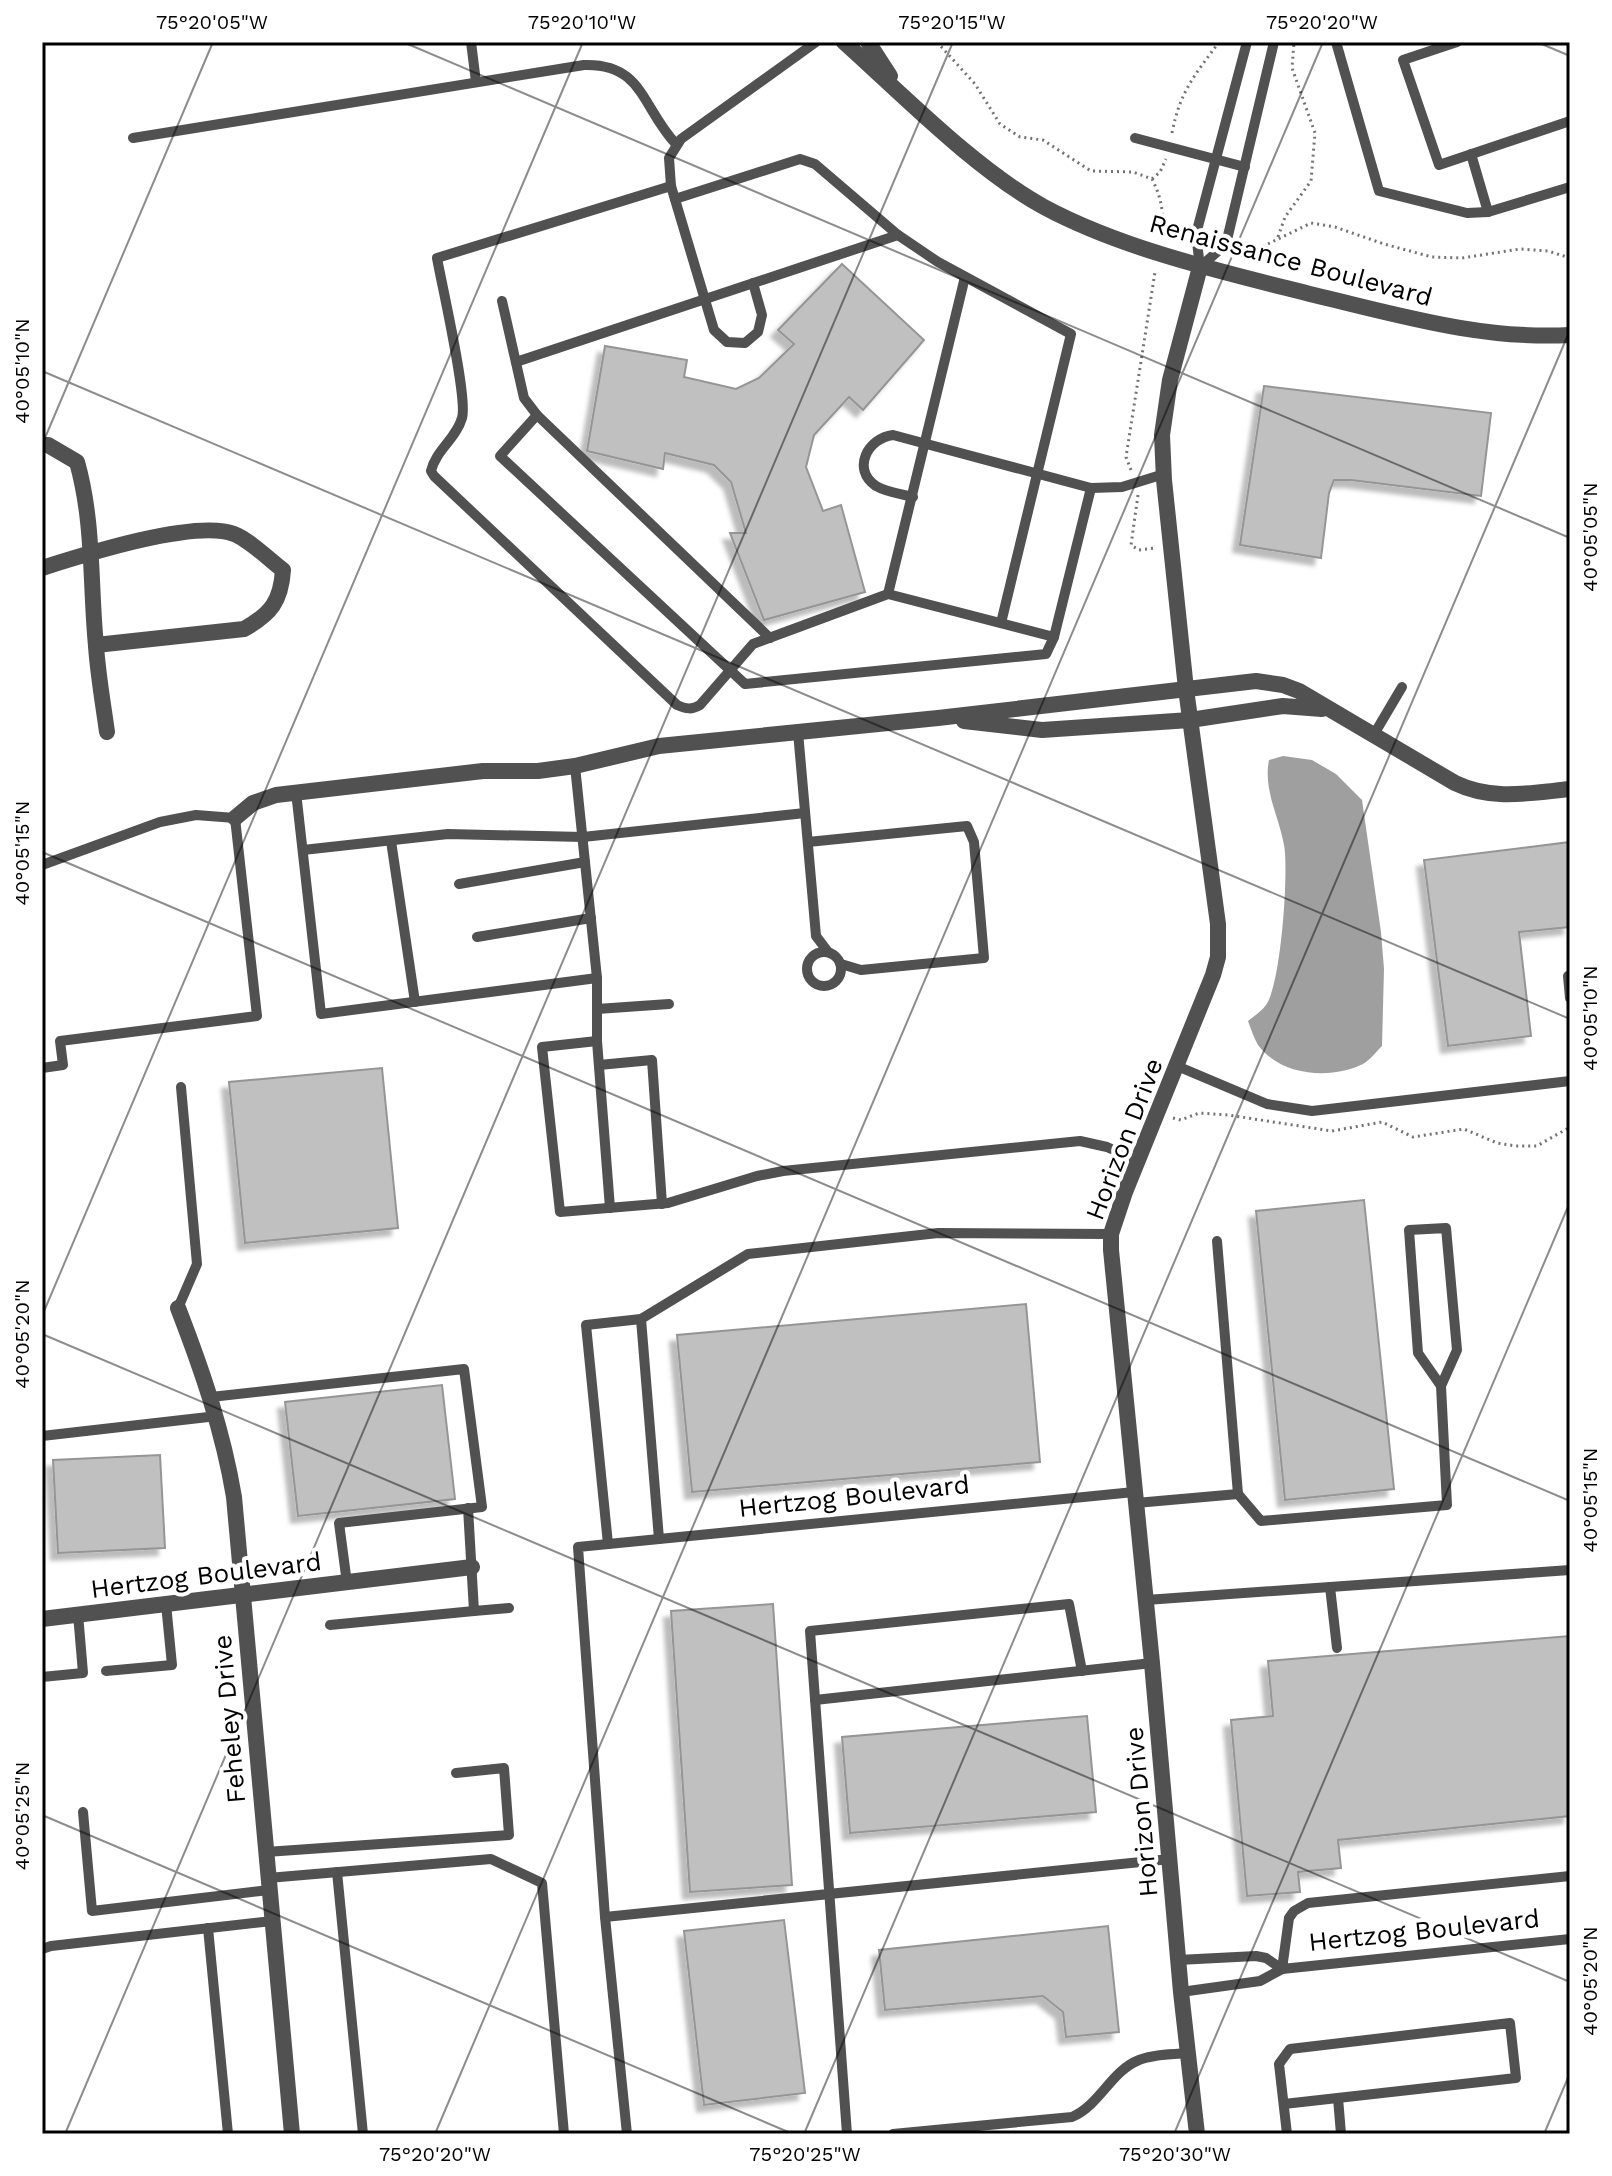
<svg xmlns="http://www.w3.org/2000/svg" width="1612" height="2176" viewBox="0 0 1612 2176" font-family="'Work Sans',sans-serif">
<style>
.water{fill:#9f9f9f}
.building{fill:#c0c0c0;stroke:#959595;stroke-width:2;filter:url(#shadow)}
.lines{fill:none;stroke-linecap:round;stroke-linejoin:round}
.path{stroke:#737373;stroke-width:3;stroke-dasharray:2 4;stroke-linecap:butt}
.service{stroke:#515151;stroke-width:10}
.minor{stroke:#515151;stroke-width:16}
.ticks{fill:none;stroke:#000;stroke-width:2;stroke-opacity:0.45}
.labels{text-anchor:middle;stroke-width:8;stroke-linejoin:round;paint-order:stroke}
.street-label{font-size:26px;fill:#000;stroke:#fff}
.neatline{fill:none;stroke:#000;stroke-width:3}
.ticks-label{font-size:20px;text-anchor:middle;fill:#000}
</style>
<defs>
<filter id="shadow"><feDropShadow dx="-7" dy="7" stdDeviation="2" flood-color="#0004"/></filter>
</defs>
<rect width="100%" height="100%" fill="#fff"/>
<path class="water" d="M1283,756L1312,760L1336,774L1362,800L1381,932L1384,969L1382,1046C1376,1052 1370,1060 1363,1064C1331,1080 1281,1076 1258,1045C1254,1038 1251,1029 1248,1021C1254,1016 1262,1011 1266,1005C1281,985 1289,870 1284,845C1279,816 1263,790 1269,760Z"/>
<g class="building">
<polygon points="842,264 924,340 863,410 849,397 814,435 806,467 823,511 841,505 865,592 764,620 730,533 746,533 731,482 714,465 665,453 663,469 587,451 605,346 687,360 684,377 736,389 759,378 794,344 778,330"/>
<polygon points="1264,386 1491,413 1481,496 1351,480 1334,480 1329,493 1321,558 1240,545"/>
<polygon points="1570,842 1570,927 1519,932 1531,1036 1448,1046 1424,860"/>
<polygon points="382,1068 398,1228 245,1243 229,1082"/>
<polygon points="1364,1200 1394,1489 1285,1500 1256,1211"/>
<polygon points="1026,1304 1040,1462 692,1492 677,1335"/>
<polygon points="442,1385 455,1499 298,1516 285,1402"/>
<polygon points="160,1455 165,1548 58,1553 53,1460"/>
<polygon points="773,1604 792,1885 690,1892 671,1611"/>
<polygon points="1570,1636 1570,1816 1338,1840 1341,1868 1298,1872 1300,1892 1247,1896 1231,1720 1273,1716 1268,1661"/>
<polygon points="1087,1716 1096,1812 850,1833 842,1737"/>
<polygon points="784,1920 805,2093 704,2105 684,1931"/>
<polygon points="1108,1926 1119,2032 1066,2037 1063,2012 1043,1996 885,2010 879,1950"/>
</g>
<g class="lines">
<g class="path">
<path d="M937,42L975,84L1000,124L1020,137L1043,140L1091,171L1133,172L1152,179C1162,199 1165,215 1160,237"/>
<path d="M1172,133C1180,91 1195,75 1219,42"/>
<polyline points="1152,179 1160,172 1166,159"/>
<polyline points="1278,237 1285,217 1311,181 1315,133 1292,68 1294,42"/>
<polyline points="1241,257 1311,223 1335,227 1384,244 1432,257 1462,258 1520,249 1548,251 1570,258"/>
<polyline points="1131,470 1126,457 1155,272"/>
<polyline points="1138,495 1131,545 1139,550 1156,548"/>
<polyline points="1173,1118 1181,1120 1199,1113 1228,1115 1332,1131 1382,1122 1413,1137 1464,1129 1497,1143 1516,1146 1537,1146 1570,1127"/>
</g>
<g class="service">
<polyline points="471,42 476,82"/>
<polyline points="1336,42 1379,191 1467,213 1488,212 1570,187"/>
<polyline points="1457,42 1403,60 1439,165 1570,121"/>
<path d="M133,138L584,65C643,63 642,108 676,144"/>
<polyline points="1135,138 1245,167"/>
<polyline points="1471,154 1488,212"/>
<path d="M671,186L437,258C442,286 468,398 462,418C456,439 436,450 431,471L434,476L677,705C686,709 692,710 700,705L753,644L888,594L1054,637"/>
<polyline points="675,199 800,159 815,164 898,235 938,262 1071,334 1001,623"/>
<polyline points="1200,267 1226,244 1274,42"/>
<polyline points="1200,267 1196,234 1247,42"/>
<polyline points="753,283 762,315 758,332 745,343 727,342 714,330 671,186 669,158 681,139 816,42"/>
<polyline points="502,301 524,398 537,415"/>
<polyline points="516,362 898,235"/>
<path d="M913,497C901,494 886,492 876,486C851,469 868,438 893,435L1091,488L1122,487L1164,474"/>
<polyline points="888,594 965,277"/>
<polyline points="770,638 537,415 500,456 745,684 1046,654 1054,637 1091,488"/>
<polyline points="798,732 816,936 828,952"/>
<polyline points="1373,736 1402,687"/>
<polyline points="575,766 597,978 597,1041 610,1208"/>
<polyline points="296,792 321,1014 597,978"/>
<polyline points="391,841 415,1002"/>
<polyline points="808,842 967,826 974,842 984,958 861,970 841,964"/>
<polyline points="303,850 448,834 583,837 805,813"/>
<polyline points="42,865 160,822 196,815 235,818 257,1016 60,1041 63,1065 42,1068"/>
<polyline points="459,884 585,862"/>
<polyline points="477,937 591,918"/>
<circle cx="824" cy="969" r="17"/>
<polyline points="1570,976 1568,976 1570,998"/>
<polyline points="597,1009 669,1004"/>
<polyline points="597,1041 542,1047 560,1212 668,1203 757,1176 783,1171 1080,1141 1107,1147 1138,1161"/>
<polyline points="599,1065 652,1060 662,1204"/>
<polyline points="1177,1066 1267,1104 1312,1111 1570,1081"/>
<polyline points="178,1308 197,1264 181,1087"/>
<polyline points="641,1319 659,1539"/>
<polyline points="211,1397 464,1369 482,1507 339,1523 347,1583"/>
<polyline points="42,1436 217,1416"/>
<polyline points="1238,1494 1261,1521 1447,1505 1441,1386 1457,1350 1446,1228 1409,1230 1418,1353 1441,1386"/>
<polyline points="1136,1503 1238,1494 1217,1241"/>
<polyline points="608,1544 586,1325 641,1319 748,1254 938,1233 1111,1234"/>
<polyline points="1330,1587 1337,1648"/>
<polyline points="1146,1600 1570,1570"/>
<polyline points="474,1611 509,1608"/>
<polyline points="330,1625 474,1611 468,1508"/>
<polyline points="106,1671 172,1665 166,1604"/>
<polyline points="42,1677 83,1673 78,1614"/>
<polyline points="815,1700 1152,1663"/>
<polyline points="83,1812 92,1911 269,1890"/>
<polyline points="266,1852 509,1835 504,1768 456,1773"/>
<polyline points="337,1872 363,2134"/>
<polyline points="1570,1876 1308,1903 1294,1911 1289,1918 1282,1969 1570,1939"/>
<polyline points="268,1878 491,1859 542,1883 564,2134"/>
<polyline points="605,1917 1170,1859"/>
<polyline points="208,1928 228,2134"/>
<polyline points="42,1949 51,1946 272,1921"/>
<polyline points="1178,1960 1256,1956 1266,1958 1282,1969 1260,1981 1181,1992"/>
<polyline points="1338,2098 1341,2134"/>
<polyline points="1284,2104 1516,2078 1510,2023 1290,2049 1279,2064 1287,2134"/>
<polyline points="627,2134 605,1917 578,1547 1134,1492"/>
<polyline points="847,2134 810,1631 1069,1604 1082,1671"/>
<path d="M893,2134L1072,2117C1100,2105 1111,2071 1139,2060C1154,2054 1173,2054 1189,2053"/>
</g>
<g class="minor">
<path d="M844,42C903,95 975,169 1044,207C1124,250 1227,273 1314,295C1399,315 1482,340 1570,335"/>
<polyline points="868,42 890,76"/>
<path d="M42,445H48L77,462C94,522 90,584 96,646C98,675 103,703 107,732"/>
<path d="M42,568C83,555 195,519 234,534C248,539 270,560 283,570C281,601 271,614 244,629L96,645"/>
<polyline points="964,721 1042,730 1190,720 1283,706 1322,709"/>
<path d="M235,818L253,803L276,795L483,771H538L575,766L659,746L938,718L1256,681L1283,685L1299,691L1455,783C1492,801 1530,793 1570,789"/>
<path d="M178,1308C202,1370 223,1431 234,1497L292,2134"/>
<polyline points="42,1619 472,1567"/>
<polyline points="1197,2134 1181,1992 1152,1663 1111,1250 1111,1234 1125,1192 1213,975 1218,957 1218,924 1186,689 1164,480 1162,435 1170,380 1200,267"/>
</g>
</g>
<path class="ticks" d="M403,42L1570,538M1537,42L1570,56M42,371L1570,1019M42,445L213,42M42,852L1570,1501M42,1316L583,42M42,1334L1570,1982M42,1815L793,2134M65,2134L953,42M435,2134L1323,42M804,2134L1570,330M1174,2134L1570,1202M1544,2134L1570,2073"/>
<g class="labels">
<g class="street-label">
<text transform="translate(1291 260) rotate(15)" y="9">Renaissance Boulevard</text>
<text transform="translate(1124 1139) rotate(-69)" y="9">Horizon Drive</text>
<text transform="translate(854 1496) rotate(-6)" y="9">Hertzog Boulevard</text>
<text transform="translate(206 1575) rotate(-7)" y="9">Hertzog Boulevard</text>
<text transform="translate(229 1719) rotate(-95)" y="9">Feheley Drive</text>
<text transform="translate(1141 1812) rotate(-95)" y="9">Horizon Drive</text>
<text transform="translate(1424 1930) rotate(-6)" y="9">Hertzog Boulevard</text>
</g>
</g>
<rect width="1612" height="2176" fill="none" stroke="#ffffff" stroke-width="88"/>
<rect x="44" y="44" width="1524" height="2088" class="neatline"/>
<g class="ticks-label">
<text x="212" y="29">75°20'05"W</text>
<text x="582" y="29">75°20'10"W</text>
<text x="952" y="29">75°20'15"W</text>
<text x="1322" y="29">75°20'20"W</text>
<text transform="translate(22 371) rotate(-90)" y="7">40°05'10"N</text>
<text transform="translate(1590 537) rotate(-90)" y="7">40°05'05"N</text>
<text transform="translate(22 853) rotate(-90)" y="7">40°05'15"N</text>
<text transform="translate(1590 1018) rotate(-90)" y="7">40°05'10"N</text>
<text transform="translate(22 1334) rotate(-90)" y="7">40°05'20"N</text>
<text transform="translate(1590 1500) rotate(-90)" y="7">40°05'15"N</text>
<text transform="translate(22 1816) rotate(-90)" y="7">40°05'25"N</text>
<text transform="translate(1590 1981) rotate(-90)" y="7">40°05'20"N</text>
<text x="435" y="2161">75°20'20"W</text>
<text x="805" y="2161">75°20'25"W</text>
<text x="1175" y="2161">75°20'30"W</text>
</g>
</svg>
